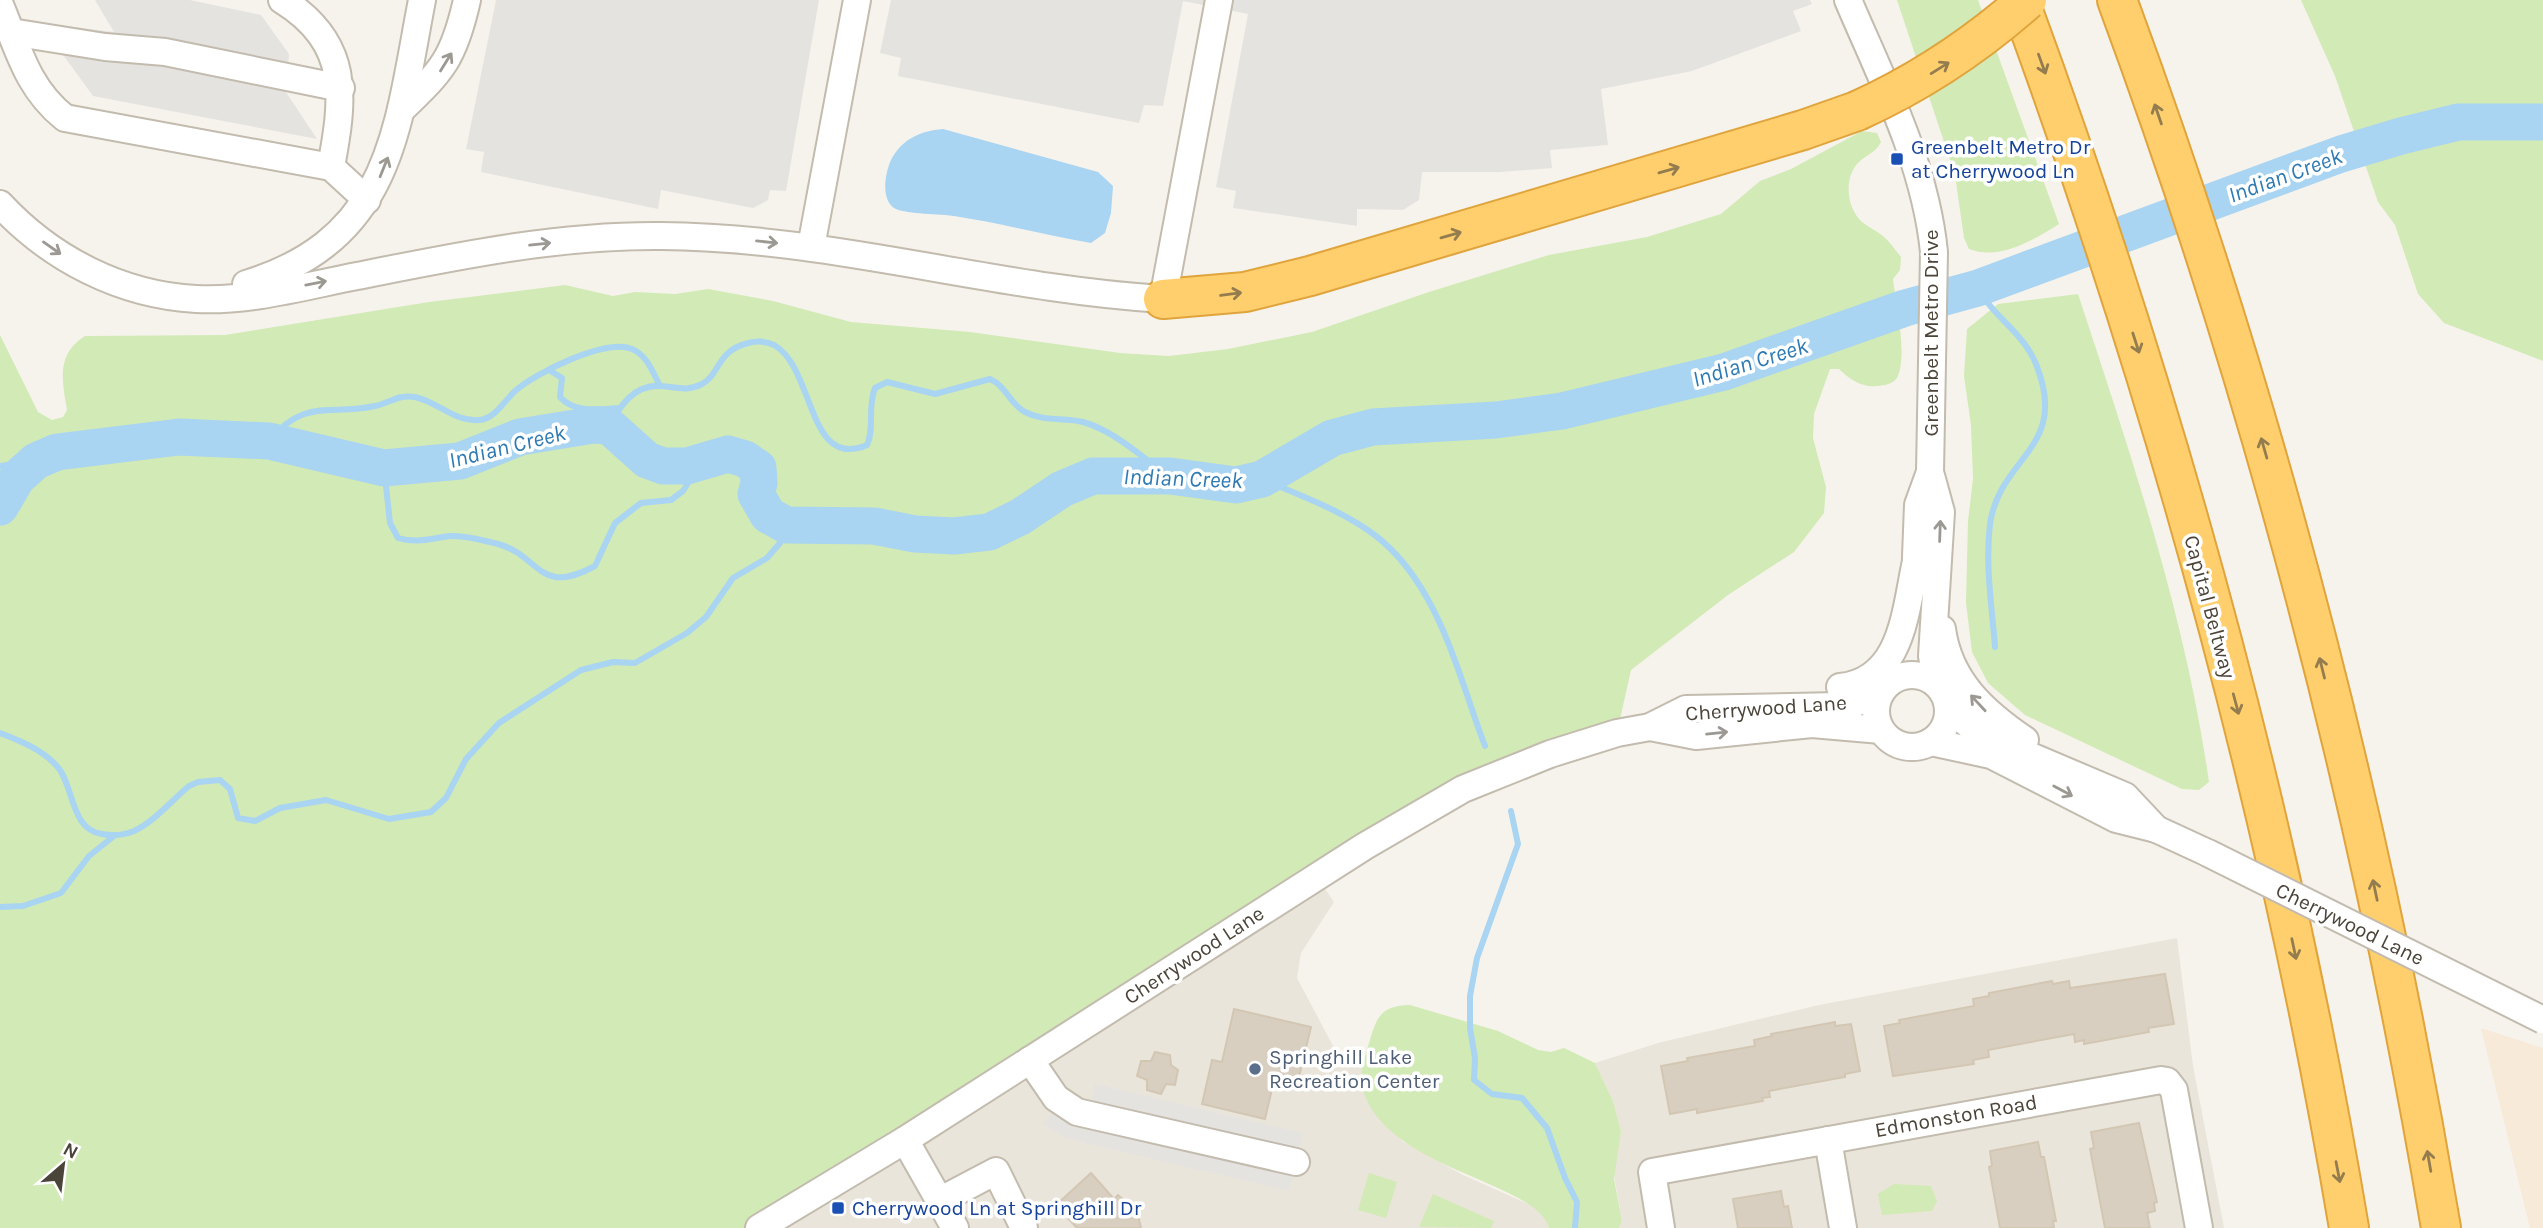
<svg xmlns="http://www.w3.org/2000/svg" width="2543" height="1228" viewBox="0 0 2543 1228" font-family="Karla,sans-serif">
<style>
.residential{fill:#eae5da}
.commercial{fill:#f7ead8}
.green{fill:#d2eab5}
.parking{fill:#e5e3e0}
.water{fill:#a9d4f2}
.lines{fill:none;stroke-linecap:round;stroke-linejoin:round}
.stream{stroke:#a9d4f2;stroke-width:6}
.river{stroke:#a9d4f2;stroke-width:37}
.building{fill:#d8cfc1;stroke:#d3c7b4;stroke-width:2}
.minor-casing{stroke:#c2bbae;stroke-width:30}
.highway-casing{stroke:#e0a43c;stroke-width:42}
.minor{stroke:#fff;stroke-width:26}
.highway{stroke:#ffcf6e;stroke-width:38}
.minor-bridge-casing{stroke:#c2bbae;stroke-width:30;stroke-linecap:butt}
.highway-bridge-casing{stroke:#e0a43c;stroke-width:42;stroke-linecap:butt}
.minor-bridge{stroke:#fff;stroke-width:26}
.highway-bridge{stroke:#ffcf6e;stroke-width:38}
.oneway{stroke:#9c9892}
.oneway2{stroke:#937c4e}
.transit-dot{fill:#1a4fb4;stroke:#fff;stroke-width:2.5}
.service-dot{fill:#5c6f8a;stroke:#fff;stroke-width:2.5}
.labels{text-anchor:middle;stroke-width:7;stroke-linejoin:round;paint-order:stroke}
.transit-label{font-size:21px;fill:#164399;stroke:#fff;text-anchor:start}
.street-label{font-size:21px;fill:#4b4439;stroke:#fff}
.service-label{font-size:21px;fill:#4e5e75;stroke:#fff;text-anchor:start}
.water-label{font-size:23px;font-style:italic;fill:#2e7ab2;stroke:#fff}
</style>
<rect width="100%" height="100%" fill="#f6f3ec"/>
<g class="residential">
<polygon points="1317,877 1334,902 1301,953 1297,978 1332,1044 1338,1052 1364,1068 1362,1084 1402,1141 1463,1175 1533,1206 1546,1219 1549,1228 759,1228"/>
<polygon points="2177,938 2193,1066 2224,1228 1619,1228 1622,1221 1613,1169 1621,1131 1613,1101 1595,1063 1658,1043 1819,1005"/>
</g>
<polygon class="commercial" points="2481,1028 2543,1048 2543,1228 2530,1228"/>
<g class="green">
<path d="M1897,0H1978L2059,224C2034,240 1999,261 1969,249L1964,238L1955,175Z"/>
<polygon points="2301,0 2543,0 2543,361 2444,323 2418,294 2395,225 2378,202 2335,76"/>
<path d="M1862,131L1877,133L1881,142C1876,153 1865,155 1857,164C1844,180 1847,206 1860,220C1867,227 1876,230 1883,236C1890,242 1895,250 1901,257L1900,270L1893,279C1896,303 1908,357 1897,378C1892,385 1884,385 1877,386C1862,388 1849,379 1839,369H1830L1814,414L1813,438L1826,487L1824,513L1794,552L1728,595L1631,670L1617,733L1497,775L759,1228H0V335L38,412L52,420L63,417L67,410C62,381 56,354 85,336L225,335L429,302L565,285L613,296L635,292L675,294L708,289L773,301L851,322L970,332L1120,353L1169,356L1228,349L1312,332L1429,292L1549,255L1647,237L1721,214L1760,181L1791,169Z"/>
<path d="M2078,294C2131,455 2185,614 2209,782L2199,790L2182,789L2025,715L1988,683L1972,652L1966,603L1968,521L1973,479L1971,425L1964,376L1967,329L1998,304Z"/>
<path d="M1410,1005L1498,1031L1538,1050L1551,1052L1564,1048L1595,1063L1613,1101L1621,1131L1614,1179L1622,1221L1619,1228H1549C1536,1180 1382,1170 1362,1086C1359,1070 1368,1048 1372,1033C1379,1011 1387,1006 1410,1005Z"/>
<polygon points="1369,1173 1397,1182 1386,1218 1358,1210"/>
<polygon points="1894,1184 1931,1186 1937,1201 1932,1211 1882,1215 1878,1194"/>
<polygon points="1433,1194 1494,1221 1491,1228 1419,1227"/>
</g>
<g class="parking">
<polygon points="95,0 190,0 261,15 289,54 286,92 317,139 93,96 58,48 57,25 114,32"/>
<polygon points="496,0 819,0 786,191 770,190 768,200 753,208 661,190 658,209 481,172 484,152 466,149"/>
<polygon points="891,0 1810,0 1812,4 1793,11 1801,31 1692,71 1601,89 1608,145 1550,150 1552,168 1500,172 1422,172 1419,200 1403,210 1357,209 1357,226 1233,208 1236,191 1216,187 1248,14 1183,1 1163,106 1144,105 1139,123 898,76 901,58 880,53"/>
<polygon points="1095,1084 1303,1133 1289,1191 1089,1144 1061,1136 1043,1124 1061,1102 1088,1115"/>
</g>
<path class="water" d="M943,129L1098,172L1113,186L1111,213L1105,233L1091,243C1045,235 1000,223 954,216C940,214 908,214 896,209C880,201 885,173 891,160C902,139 920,131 943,129Z"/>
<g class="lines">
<g class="stream">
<path d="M1978,288C1993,317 2023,332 2036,364C2070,449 2000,455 1990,524C1985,565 1992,607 1995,647"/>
<path d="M549,370L562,378L560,397C575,414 599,409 619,408"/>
<path d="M609,426C620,406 634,384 661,386C677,387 686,392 702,384C720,375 716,351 748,343C756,341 766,341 774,345C815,368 807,471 867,445C875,428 867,407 875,388L887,382L935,394L990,379C1006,386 1010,404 1025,412C1044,422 1063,417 1083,422C1117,432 1140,457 1170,476"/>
<path d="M269,441C305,397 330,416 375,406C390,403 398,394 415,397C438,402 454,422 479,420C495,419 504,401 515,391C535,373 606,338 632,349C647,355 653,373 660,386"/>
<polyline points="0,466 36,461"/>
<path d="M384,468L390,523L398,538C418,544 431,538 451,536C464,535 486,541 498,544C541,556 538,597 595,566L615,523L641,503L671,500L683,491L702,461"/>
<path d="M1262,479C1300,496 1342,510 1376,536C1439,585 1458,675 1485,746"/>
<path d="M0,733C21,741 46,751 60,770C74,791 72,830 102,834C112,836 124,835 134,831C154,822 172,800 189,786L198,782L220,780L230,789L238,818L255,821L280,808L326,800L389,819L431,812L446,798L466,759L499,723L581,670L613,662L635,663L687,633L706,617L733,578L767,558L780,543L786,525"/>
<polyline points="1511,811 1518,844 1477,958 1470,996 1470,1028 1475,1058 1474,1080 1492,1094 1522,1098 1547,1128 1565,1178 1577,1202 1575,1228"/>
<polyline points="0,907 23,906 61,893 89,856 114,836"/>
</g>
<polyline class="river" points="0,507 17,478 36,461 57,452 179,437 269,441 384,468 460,461 520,437 593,425 609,426 647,460 663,466 687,466 728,454 745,459 758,468 759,483 756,494 768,515 786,525 874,526 915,534 954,536 989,532 1020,517 1062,489 1093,476 1170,476 1236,485 1262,479 1332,438 1373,427 1496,420 1562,411 1724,372 1905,308 1978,288 2341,154 2401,136 2458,122 2543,122"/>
</g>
<g class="building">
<polygon points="2165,974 2174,1024 2148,1028 2149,1032 2084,1044 2084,1040 2075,1042 2074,1034 1988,1050 1989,1057 1973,1060 1974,1064 1893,1076 1884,1026 1900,1023 1899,1020 1974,1006 1973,999 1989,996 1989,993 2052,981 2053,984 2069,981 2070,988"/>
<polygon points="1234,1009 1311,1027 1298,1081 1275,1076 1265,1119 1202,1104 1212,1060 1222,1062"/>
<polygon points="1835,1022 1835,1026 1851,1024 1860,1071 1845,1074 1845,1077 1769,1091 1770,1097 1762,1098 1763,1101 1697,1113 1697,1109 1670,1114 1661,1066 1688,1061 1687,1058 1755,1046 1754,1040 1772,1036 1771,1034"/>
<polygon points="1155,1052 1170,1055 1171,1065 1178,1070 1175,1085 1166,1084 1161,1094 1147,1090 1147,1080 1137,1076 1141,1061 1151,1061"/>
<polygon points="2139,1123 2157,1202 2154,1203 2155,1211 2147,1213 2150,1228 2105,1228 2090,1149 2094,1148 2091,1132"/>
<polygon points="2038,1142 2041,1157 2044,1157 2056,1221 2053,1221 2054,1228 2000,1228 1989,1167 1992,1166 1990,1151"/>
<polygon points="1091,1173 1114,1199 1118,1195 1137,1211 1141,1228 1077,1228 1056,1205"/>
<polygon points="1781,1191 1784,1207 1788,1206 1792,1228 1738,1228 1733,1199"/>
</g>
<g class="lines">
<g class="minor-casing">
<g id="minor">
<path d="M282,0C351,43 344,97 331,167"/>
<path d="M1848,0C1883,82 1925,163 1934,252L1930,472L1941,512L1932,656L1937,684"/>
<path d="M0,5C18,48 27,88 65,118L331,167L367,200"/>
<polyline points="11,32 105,47 165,52 341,88"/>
<path d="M401,110C443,70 454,58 467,0"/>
<path d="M0,204C51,259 121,295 196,299C249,302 305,286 357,276C457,256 558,235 661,236C831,237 995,289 1163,299L1219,0"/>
<polyline points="811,247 857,0"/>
<path d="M246,284C393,239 397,129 422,0"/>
<polyline points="1915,582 1918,505 1930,472"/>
<path d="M1942,629C1949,681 1984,712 2025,740"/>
<circle cx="1912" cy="711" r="36"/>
<path d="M1840,687C1901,681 1905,614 1915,566"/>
<polyline points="1948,707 1970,726 1995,741 2125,796 2156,829"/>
<polyline points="1650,727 1696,736 1812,724 1881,730"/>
<polyline points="1931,742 1991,755 2116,819 2156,829 2208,853"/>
<polyline points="1030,1060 1056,1098 1077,1112 1296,1162"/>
<polyline points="905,1140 955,1228"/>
<polyline points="1828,1140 1843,1228"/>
<polyline points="941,1200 996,1171 1024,1228"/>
<polyline points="759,1228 905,1140 1365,846 1463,789 1550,754 1617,733 1650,727 1686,709 1838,706 1855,703 1883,689"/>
<polyline points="1661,1228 1652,1172 2161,1080 2167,1081 2174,1090 2199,1228"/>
</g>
</g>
<g class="highway-casing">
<g id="highway">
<path d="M2019,0C2165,397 2279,810 2349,1228"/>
<path d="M2117,0C2264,397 2371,811 2441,1228"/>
<polyline points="1163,299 1245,292 1310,276 1803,130 1857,111"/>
</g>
</g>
<use href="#minor" class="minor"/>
<use href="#highway" class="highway"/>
<g class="minor-bridge-casing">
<polyline id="minor-bridge" points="2208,853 2543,1020"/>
</g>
<g class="highway-bridge-casing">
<path id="highway-bridge" d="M1857,111C1921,82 1975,46 2027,0"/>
</g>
<use href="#minor-bridge" class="minor-bridge"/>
<use href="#highway-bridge" class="highway-bridge"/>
</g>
<defs><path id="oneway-shaft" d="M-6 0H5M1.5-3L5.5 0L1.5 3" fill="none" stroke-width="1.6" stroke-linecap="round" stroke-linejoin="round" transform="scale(1.75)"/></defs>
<g class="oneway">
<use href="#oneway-shaft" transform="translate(446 62) rotate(-58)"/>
<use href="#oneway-shaft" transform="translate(384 167) rotate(-68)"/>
<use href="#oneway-shaft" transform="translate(767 242) rotate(6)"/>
<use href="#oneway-shaft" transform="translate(540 244) rotate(-6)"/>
<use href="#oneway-shaft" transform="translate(52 248) rotate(35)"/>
<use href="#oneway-shaft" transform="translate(316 283) rotate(-11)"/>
<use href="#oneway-shaft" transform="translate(1940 531) rotate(-88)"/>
<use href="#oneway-shaft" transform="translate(1978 703) rotate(-133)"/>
<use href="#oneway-shaft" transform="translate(1717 733) rotate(-6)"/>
<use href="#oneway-shaft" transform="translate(2063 791) rotate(28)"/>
</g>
<g class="oneway2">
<use href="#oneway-shaft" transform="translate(2042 64) rotate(70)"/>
<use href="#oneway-shaft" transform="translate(1940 68) rotate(-32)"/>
<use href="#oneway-shaft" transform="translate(2158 114) rotate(-109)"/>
<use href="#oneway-shaft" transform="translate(1669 170) rotate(-16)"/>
<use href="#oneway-shaft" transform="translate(1451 235) rotate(-16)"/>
<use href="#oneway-shaft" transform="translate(1231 294) rotate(-8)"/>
<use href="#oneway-shaft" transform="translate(2136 343) rotate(72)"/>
<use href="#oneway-shaft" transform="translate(2264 448) rotate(-106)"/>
<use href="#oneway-shaft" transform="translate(2322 668) rotate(-104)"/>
<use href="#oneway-shaft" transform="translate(2236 704) rotate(75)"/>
<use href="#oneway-shaft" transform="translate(2375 890) rotate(-102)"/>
<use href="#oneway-shaft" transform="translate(2294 949) rotate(78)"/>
<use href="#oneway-shaft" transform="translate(2429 1161) rotate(-100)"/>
<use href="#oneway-shaft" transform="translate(2338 1172) rotate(79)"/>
</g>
<g class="transit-dot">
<rect x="1890" y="152" width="14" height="14" rx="3.5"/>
<rect x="831" y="1201" width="14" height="14" rx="3.5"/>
</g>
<circle class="service-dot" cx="1255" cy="1069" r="7"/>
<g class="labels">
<g class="transit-label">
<text x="1911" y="154">Greenbelt Metro Dr<tspan x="1911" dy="24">at Cherrywood Ln</tspan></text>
<text x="852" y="1215">Cherrywood Ln at Springhill Dr</text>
</g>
<g class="street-label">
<text transform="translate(1931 333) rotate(-90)" y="7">Greenbelt Metro Drive</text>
<text transform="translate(2210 607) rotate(75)" y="7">Capital Beltway</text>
<text transform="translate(1766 708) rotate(-4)" y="7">Cherrywood Lane</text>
<text transform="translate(2350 924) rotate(26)" y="7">Cherrywood Lane</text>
<text transform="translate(1194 955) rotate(-33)" y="7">Cherrywood Lane</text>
<text transform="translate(1956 1116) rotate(-10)" y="7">Edmonston Road</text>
</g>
<g class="service-label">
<text x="1269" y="1064">Springhill Lake<tspan x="1269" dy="24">Recreation Center</tspan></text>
</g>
<g class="water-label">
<text transform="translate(2285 175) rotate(-20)" y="8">Indian Creek</text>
<text transform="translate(1750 362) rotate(-17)" y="8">Indian Creek</text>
<text transform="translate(507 446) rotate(-14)" y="8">Indian Creek</text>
<text transform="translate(1183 478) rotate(2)" y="8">Indian Creek</text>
</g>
</g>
<g transform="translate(63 1165) rotate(28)" stroke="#ffffff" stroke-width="5" paint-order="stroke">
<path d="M0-5L12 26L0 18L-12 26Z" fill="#4b4439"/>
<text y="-10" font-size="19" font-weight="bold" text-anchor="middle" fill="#4b4439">N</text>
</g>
</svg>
